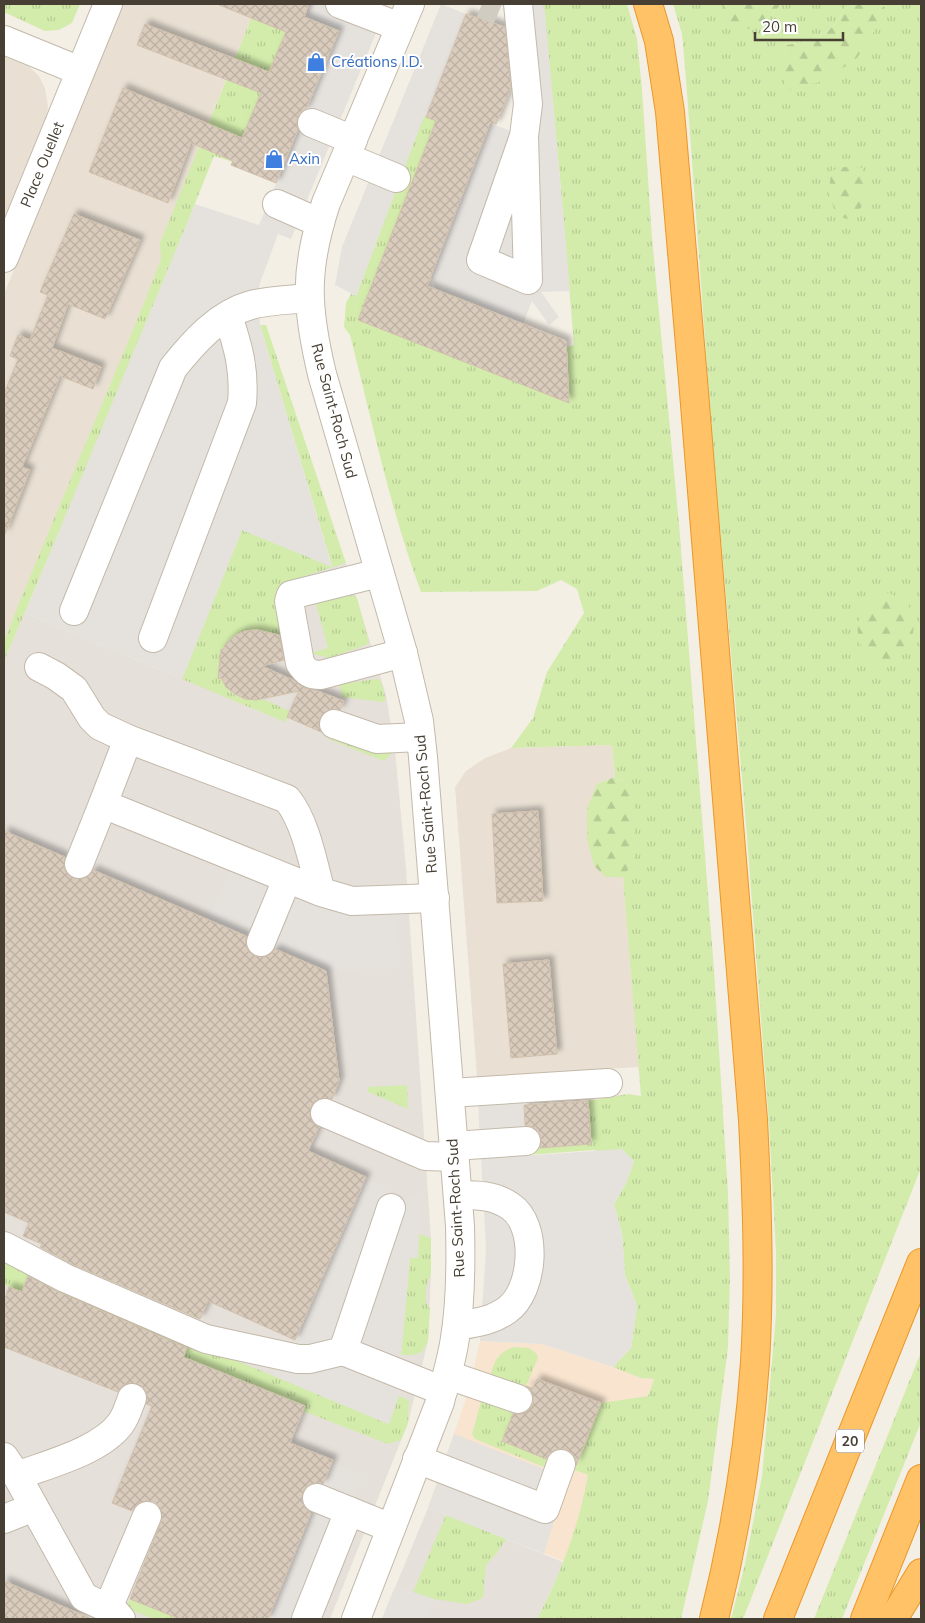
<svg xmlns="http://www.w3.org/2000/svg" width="925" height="1623" viewBox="0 0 925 1623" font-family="Mulish,sans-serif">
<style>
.residential{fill:#e9e0d3}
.commercial{fill:#f8e4cf}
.industrial{fill:#e6e0da}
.grass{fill:url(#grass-tufts)}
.forest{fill:url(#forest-firs)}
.parking{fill:#e5e2de}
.building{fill:url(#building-cross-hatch);stroke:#d2c1ac;filter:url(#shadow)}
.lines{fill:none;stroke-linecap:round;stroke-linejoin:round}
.minor-tunnel{stroke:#d1ccc2;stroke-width:28;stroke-dasharray:28 14;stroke-linecap:butt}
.minor-casing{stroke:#c3b9aa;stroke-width:30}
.highway-casing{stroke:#ea9729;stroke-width:30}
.minor{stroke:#fff;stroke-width:28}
.highway{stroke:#ffc266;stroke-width:28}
.labels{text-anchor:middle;stroke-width:4;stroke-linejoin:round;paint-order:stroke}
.shield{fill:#fff;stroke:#7e7971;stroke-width:1}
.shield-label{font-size:14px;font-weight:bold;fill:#473f34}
.shop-label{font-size:15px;fill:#366cbe;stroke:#fff;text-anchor:start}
.street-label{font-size:15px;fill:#473f34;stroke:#fff}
</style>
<defs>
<pattern id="grass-tufts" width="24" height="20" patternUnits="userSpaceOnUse" patternTransform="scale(1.25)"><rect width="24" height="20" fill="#d3ecab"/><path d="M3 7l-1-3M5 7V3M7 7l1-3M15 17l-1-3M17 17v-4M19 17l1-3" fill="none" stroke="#b6cb94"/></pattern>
<pattern id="forest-firs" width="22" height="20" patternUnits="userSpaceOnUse" patternTransform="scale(1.25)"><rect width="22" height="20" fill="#d3ecab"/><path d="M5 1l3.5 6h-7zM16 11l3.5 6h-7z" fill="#b6cb94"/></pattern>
<pattern id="building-cross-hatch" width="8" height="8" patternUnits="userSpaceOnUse" patternTransform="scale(1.25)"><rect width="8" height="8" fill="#daccbd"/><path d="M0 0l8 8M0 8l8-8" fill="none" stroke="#bcb0a3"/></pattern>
<filter id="shadow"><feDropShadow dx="4.5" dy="-4.5" stdDeviation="2.5" flood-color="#0004"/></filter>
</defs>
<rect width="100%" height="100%" fill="#f4efe5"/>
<g class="residential">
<polygon points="123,4 257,4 208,124 214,126 25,613 4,661 4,294"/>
<polygon points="4,54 25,63 39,76 45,88 48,106 46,123 4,226"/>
<polygon points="612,745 639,1067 477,1077 455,787 466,771 485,758 511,748"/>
</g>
<polygon class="commercial" points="480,1341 542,1344 613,1367 641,1378 654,1379 582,1568 428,1508 469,1390"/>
<g class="industrial">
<polygon points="242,530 332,567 346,563 386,695 395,750 406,868 431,1238 431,1273 428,1341 408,1423 330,1619 4,1619 4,661 25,613 182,679"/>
<polygon points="428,1508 563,1562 560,1572 537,1619 382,1619"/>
</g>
<g class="grass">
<polygon points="4,4 80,4 72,23 59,30 45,31 4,12"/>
<polygon points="257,4 270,4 293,15 233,162 214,156 130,367 4,661 4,642 19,603 144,303 161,259 160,243"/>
<path d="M543,4H627L637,39L642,89L652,238L679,524L714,970L728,1193L730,1276L728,1347L708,1501L681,1619H537C561,1574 579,1525 588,1475L575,1470L601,1403L648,1396L654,1379L641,1378L613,1367L631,1348L637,1306L625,1275L622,1234L614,1204L626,1183L634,1161L594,1150L527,1155V1149L590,1144L588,1101L628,1094L641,1096L623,877L635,858L627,783L615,777L612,745L511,748L533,718L547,672L584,613L577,589L561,580L537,591L421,592C390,508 372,421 350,335L344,327L346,303L351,294L356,296L424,115L436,121L358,320L569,402L567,347L574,345L560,179Z"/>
<path d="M673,4H723L772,15L781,4H847C833,34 819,40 787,45L782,56L885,7L877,4H921V1168L743,1619H731L745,1564L762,1476L776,1315V1252L769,1124L746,824L713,448L686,79L682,34Z"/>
<path d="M260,325H266L346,563L280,584L289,640L281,644L278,640L225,645C215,666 218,692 245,699C250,700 255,699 260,699C269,700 281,708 290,711L285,722L182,679L242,530L332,566Z"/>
<polygon points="353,595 357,598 369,642 366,645 329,658 310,653 328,648 316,604"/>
<polygon points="377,679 381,681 386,700 382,702 342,697 339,684"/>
<polygon points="332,729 395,750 384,761 328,739"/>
<polygon points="407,1085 408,1109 368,1092 368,1087"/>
<polygon points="419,1234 431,1238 431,1273 426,1288 426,1302 430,1309 428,1341 422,1352 413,1355 401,1355 410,1258 418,1258"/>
<polygon points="4,1263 388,1424 399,1396 409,1400 408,1423 401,1440 388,1444 303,1411 305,1406 9,1287 4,1284"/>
<path d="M514,1347L529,1348L537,1354L538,1358L526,1386L524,1385L521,1393L490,1377C494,1361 498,1352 514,1347Z"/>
<polygon points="921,1352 921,1422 842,1619 814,1619"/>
<polygon points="482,1398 516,1406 502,1441 553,1461 549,1469 475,1439 472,1434"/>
<polygon points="446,1515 506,1539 497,1553 486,1565 483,1598 467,1604 434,1599 413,1592"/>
<polygon points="130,1599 180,1619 154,1619 126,1608"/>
</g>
<g class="forest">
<path d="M723,4H781C767,21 763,26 742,30L729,22Z"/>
<path d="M847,4H877L885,7L878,25L857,58L826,80L786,91L782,56L787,45C819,40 833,34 847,4Z"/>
<polygon points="843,167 862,168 868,190 861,208 847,219 836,215 829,193 831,171"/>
<path d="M888,593L906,601L915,618L912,639L901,657L885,662L868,658C849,628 856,609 888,593Z"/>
<polygon points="615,777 627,783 635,810 635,859 623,877 606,877 594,866 587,839 587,809 597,784"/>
</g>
<g class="parking">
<polygon points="309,4 388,4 291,239 278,234 259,286 260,325 332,567 242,530 182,679 25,613 195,204 259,225 339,31 304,17"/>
<polygon points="441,4 466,14 426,117 424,116 356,296 335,285 342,247"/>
<polygon points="518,4 543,4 545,12 570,291 541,292 559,317 549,325 532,301 523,324 436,290 431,276 490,123 524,136"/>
<polygon points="238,859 395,899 400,968 326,971 208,919"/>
<polygon points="522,1074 526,1141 480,1144 477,1077"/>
<polygon points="622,1149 634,1161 626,1183 614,1204 622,1234 625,1275 637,1306 631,1348 613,1367 542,1344 480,1341 486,1249 481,1159"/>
<polygon points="366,1177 397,1197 420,1199 418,1258 410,1258 401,1355 394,1371 406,1376 389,1424 273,1375 295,1339"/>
<polygon points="454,1434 567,1478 544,1554 428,1508"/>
<polygon points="332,1463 364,1477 306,1619 268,1619"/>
<polygon points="395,1586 434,1599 426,1619 382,1619"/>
</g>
<g class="building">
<polygon points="219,4 309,4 304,17 339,31 306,109 302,111 297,117 297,125 298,129 276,183 231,165 233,161 191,143 168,203 89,172 123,88 242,138 261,93 137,45 145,24 269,72 286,32 219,5"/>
<polygon points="466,14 505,27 511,87 496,124 490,123 427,286 566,341 569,403 358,320 436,121 426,117"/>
<polygon points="74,214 140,240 105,319 68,304 52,348 101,367 93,389 60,376 22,467 30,470 5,534 4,534 4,394 18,359 10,356 18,335 30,340 48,295 40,292"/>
<polygon points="257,630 279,635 284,660 262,666 293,680 304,688 318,691 344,701 340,710 332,709 323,713 319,719 319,726 321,732 287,717 299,691 256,700 245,699 235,694 226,687 221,678 218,679 221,649 223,650 225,645 234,636 245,631"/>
<polygon points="538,811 543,901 497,903 492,814"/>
<polygon points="4,831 65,857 64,867 67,874 73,878 82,879 89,876 93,870 246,936 246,945 249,952 255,956 264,957 271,954 275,949 326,971 339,1081 332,1099 323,1098 315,1101 311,1106 310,1115 313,1123 319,1127 308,1151 366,1177 295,1340 208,1301 200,1319 72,1264 40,1247 42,1244 23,1236 29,1223 4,1212"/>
<polygon points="549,960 557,1054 511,1058 503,964"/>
<polygon points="588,1101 591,1144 540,1148 541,1139 539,1132 532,1127 525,1125 524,1105"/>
<polygon points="28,1276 59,1292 187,1348 183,1357 305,1406 290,1443 333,1460 323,1484 314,1483 307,1486 303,1492 302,1501 305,1508 311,1513 268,1619 180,1619 130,1599 161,1522 162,1514 159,1506 153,1501 145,1501 138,1503 132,1511 112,1503 152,1406 146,1404 147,1395 144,1388 138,1384 129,1383 122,1386 118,1392 4,1347 4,1301 9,1287 22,1292"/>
<polygon points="537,1379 601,1403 576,1466 576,1461 573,1454 566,1449 559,1449 551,1452 546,1459 502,1441 513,1414 521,1414 528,1411 533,1404 533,1396 530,1389 526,1386 533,1388"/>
<polygon points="4,1581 92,1619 4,1619"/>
</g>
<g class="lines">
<polyline class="minor-tunnel" points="482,4 499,11"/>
<g class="minor-casing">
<g id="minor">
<polyline points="340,4 400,27"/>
<polyline points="518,4 528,104 524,136 481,260 528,280 524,136"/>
<polyline points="4,40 80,71"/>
<polyline points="312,123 353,140"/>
<polyline points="346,157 396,178"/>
<polyline points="277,204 320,223"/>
<path id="s1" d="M4,258L108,4"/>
<path d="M379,573L291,595L289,601L300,663C306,672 310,675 321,675L403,653"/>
<path d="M74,611L173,368C193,343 218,314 251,305C269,300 290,300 309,298"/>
<path d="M153,638L242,403C245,370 238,346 228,316"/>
<polyline points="39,667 56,676 74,689 92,718 100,726 128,739"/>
<polyline points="334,724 377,739 420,737"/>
<polyline points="79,864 103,804"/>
<path d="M321,892C313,864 306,822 287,799L128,739L103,804L321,892L352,901L435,898"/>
<polyline points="261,942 287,879"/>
<polyline points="450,1093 608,1083"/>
<polyline points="325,1113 425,1156 455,1157"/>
<polyline points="454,1146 526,1141"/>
<polyline points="391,1208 343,1351 443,1391"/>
<polyline points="4,1246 65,1278 206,1339 298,1359 310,1359 343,1351"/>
<path d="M457,1326C475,1323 492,1321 507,1310C534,1291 539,1225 510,1206C494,1195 477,1195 458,1195"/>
<polyline points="448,1375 518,1399"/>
<polyline points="4,1457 17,1476 84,1597 114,1611 121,1619"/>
<polyline points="417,1459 545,1509 561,1464"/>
<path d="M17,1476C48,1464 101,1451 121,1423C126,1416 129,1406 132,1398"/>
<polyline points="317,1498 349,1511"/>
<polyline points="4,1519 34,1507"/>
<polyline points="108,1608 147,1516"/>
<polyline points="306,1619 349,1511 391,1528"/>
<path d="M356,1619L440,1402C445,1380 452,1360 455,1338C461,1301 461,1263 460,1226L423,757L419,721L403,653L322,374C306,307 304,270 326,203L410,4"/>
</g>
</g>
<g class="highway-casing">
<g id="highway">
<path d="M648,4L659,41L670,112L693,380L753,1120C757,1200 760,1281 755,1362C749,1448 735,1535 714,1619"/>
<polyline points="778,1619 921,1263"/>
<polyline points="865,1619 921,1479"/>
<polyline points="893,1619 921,1573"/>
</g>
</g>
<use href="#minor" class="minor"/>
<use href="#highway" class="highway"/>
</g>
<defs>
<g id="shop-bare" transform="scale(1.5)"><path d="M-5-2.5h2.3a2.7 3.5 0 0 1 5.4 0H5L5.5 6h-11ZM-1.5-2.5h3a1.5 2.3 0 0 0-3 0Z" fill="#3f7fe0" stroke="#fff" stroke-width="2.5" paint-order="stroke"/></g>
</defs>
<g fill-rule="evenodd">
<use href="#shop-bare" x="316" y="62"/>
<use href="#shop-bare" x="274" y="159"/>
</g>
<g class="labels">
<rect class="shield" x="836" y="1429.5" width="28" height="23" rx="4"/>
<g class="shield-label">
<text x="850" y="1446">20</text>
</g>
<g class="shop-label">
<text x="331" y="67">Créations I.D.</text>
<text x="289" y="164">Axin</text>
</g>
<g class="street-label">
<text dy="5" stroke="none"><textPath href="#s1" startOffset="101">Place Ouellet</textPath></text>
<text transform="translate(334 411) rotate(75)" y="5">Rue Saint-Roch Sud</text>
<text transform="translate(426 804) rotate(-95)" y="5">Rue Saint-Roch Sud</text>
<text transform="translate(456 1208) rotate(-93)" y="5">Rue Saint-Roch Sud</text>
</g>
</g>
<rect width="925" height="1623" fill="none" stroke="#473f34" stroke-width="10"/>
<path d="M755 32v8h88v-8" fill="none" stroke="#473f34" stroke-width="2.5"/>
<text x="762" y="32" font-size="15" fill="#473f34" stroke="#ffffff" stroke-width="4" paint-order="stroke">20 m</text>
</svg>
